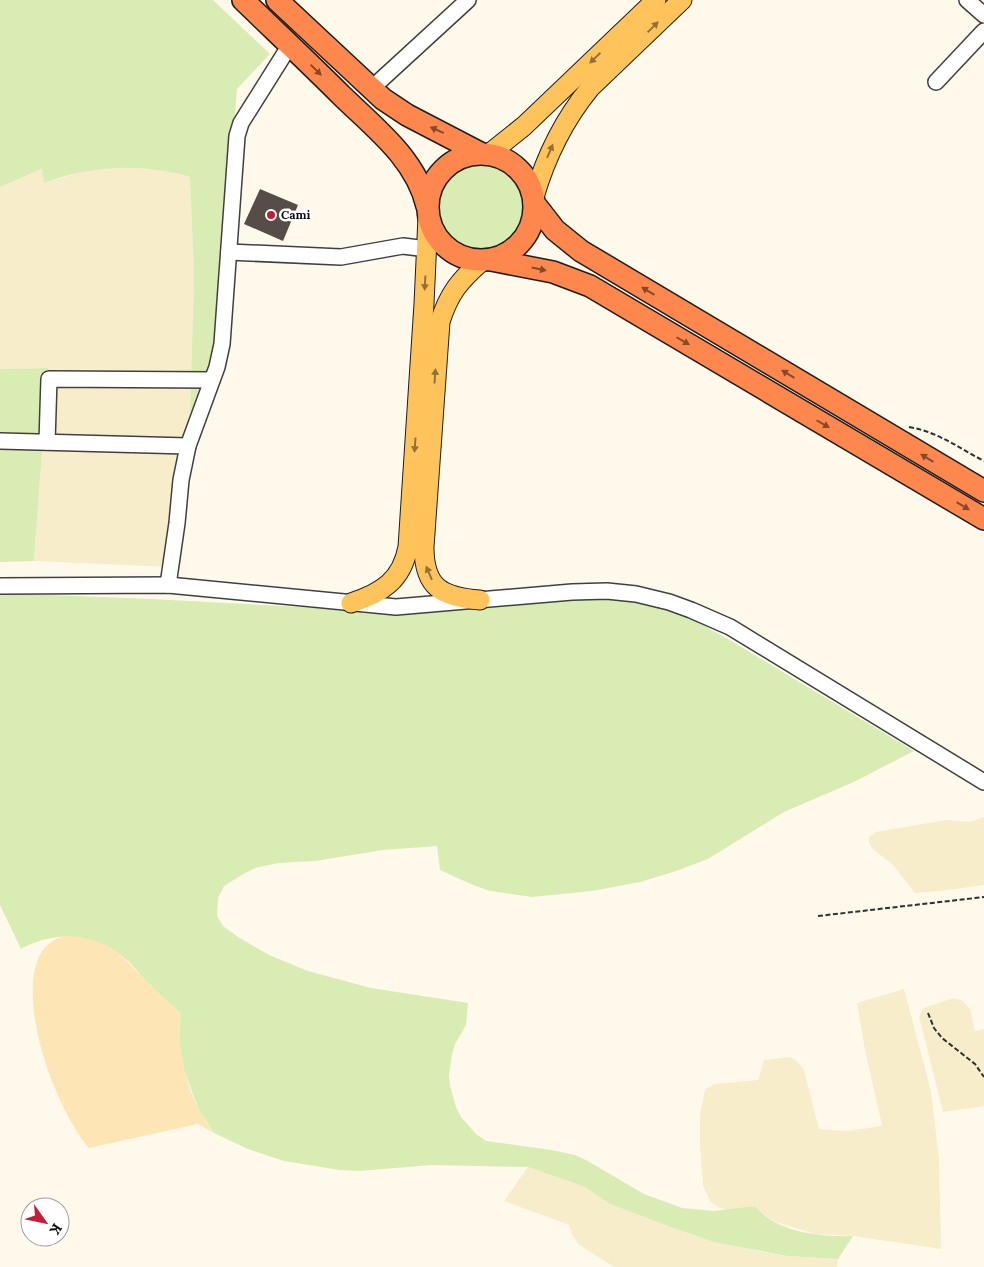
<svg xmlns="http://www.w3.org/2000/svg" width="984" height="1267" viewBox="0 0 984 1267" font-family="Lora,serif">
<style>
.farmland{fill:#f7edcb}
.green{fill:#d8ecb4}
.sand{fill:#fee5b5}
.building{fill:#564c48}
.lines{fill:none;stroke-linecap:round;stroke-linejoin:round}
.minor-casing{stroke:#404040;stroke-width:18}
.major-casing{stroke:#1e1e1e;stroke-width:21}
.highway-casing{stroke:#1e1e1e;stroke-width:24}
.path{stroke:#2f2f2f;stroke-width:2;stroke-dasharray:5 2.5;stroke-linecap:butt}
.minor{stroke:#fff;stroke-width:15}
.major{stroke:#ffc35c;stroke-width:19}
.highway{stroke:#fd874c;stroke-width:21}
.oneway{fill:#927138}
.oneway2{fill:#854a2c}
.poi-dot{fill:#c51c3a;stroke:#fff;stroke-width:2}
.labels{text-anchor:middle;stroke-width:5;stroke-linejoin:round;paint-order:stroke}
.poi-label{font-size:12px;font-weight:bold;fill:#0d0d0d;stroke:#fff;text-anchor:start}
</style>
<rect width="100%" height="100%" fill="#fff9ec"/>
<g class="farmland">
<polygon points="122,167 156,169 190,177 194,277 190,413 170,567 34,561 48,368 0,369 0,187 43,169 44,183 88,170"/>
<polygon points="984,817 984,885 940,891 915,893 894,866 873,849 869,843 869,837 876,832 946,820 970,822"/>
<polygon points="904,989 931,1091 939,1160 941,1249 853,1236 815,1234 776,1222 763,1214 755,1206 727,1210 718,1207 710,1201 703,1186 700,1147 700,1115 705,1089 715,1084 758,1080 764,1060 790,1057 797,1061 804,1070 819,1129 844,1131 870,1128 882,1125 865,1050 857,1003"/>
<polygon points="954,998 963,1001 970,1009 975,1031 984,1029 984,1106 943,1112 919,1016 923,1009 926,1007"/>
<polygon points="528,1167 585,1187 610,1204 693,1235 762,1252 787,1256 838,1259 837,1267 614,1267 578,1244 572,1234 569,1225 504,1201"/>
</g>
<g class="green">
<path d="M0,0H213L270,54L237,89L227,212L224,324L198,401L190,413L194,277L190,177C140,163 92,165 44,183L42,169L0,187Z"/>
<circle cx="481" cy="207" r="44"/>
<polygon points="48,368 34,561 0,562 0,369"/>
<path d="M0,593L151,599L376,611L600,596L651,603L686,616L728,639L914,751L856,781L784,812L708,859L676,871L640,882L592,891L532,897L490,891L473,885L440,870L437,846L383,850L315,861L278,863L255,868L245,873L224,886L218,898L217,916L223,926L238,937L269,955L308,971L371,988L468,1003L466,1025L455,1044L452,1054L449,1075L450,1086L456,1107L461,1117L476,1134L486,1141L552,1150L575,1155L586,1160L644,1194L682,1208L714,1211L755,1206C777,1233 821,1237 853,1236L838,1259L787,1256L714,1242L671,1227L610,1204L585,1187L528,1167L431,1165L359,1171L340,1170L284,1161L248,1149L214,1133L199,1110L184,1070L179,1042L180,1013C169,1003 157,992 146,981C140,975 135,967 128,961C97,933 57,929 21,949L0,905Z"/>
</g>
<path class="sand" d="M65,936C108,938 119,952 146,981C157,992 169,1003 180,1013C177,1058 188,1097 214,1133L198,1124L89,1148C46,1097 0,950 65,936Z"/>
<polygon class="building" points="260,189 298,205 283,241 244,224"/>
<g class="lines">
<g class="minor-casing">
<g id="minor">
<polyline points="967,0 984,15"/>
<polyline points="936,82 984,31"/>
<polyline points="371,89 468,0"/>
<polyline points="229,252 341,257 403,246 427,249"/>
<polyline points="0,441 188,446"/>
<polyline points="47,442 49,379 212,380"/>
<polyline points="168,585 177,523 181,480 188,446 217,367 222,344 237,136 241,123 290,45"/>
<polyline points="0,586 168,585 396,607 572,592 607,591 636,594 669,602 691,610 730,627 984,782"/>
</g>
</g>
<g class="major-casing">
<g id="major">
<polyline points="489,154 524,126 656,0"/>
<path d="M534,197C546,156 563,121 590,88L682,0"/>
<path d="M480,600C442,597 424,588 424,547L440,322C449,293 460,280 482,261"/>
<path d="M351,603C382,593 402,580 408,547L424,304L428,217"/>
</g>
</g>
<g class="highway-casing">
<g id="highway">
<path d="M243,0C276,32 309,63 342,96C375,128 416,159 427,206"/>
<polyline points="277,0 383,99 407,115 480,153"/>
<circle cx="481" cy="207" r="53"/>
<polyline points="534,203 555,230 581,251 984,491"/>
<polyline points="491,260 553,272 590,286 984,519"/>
</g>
</g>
<g class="path">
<path d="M909,427C938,432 959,448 984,461"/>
<polyline points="818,916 984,897"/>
<polyline points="928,1013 934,1028 942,1038 975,1064 984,1077"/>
</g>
<use href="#minor" class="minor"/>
<use href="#major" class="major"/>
<use href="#highway" class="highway"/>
</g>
<defs><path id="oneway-solid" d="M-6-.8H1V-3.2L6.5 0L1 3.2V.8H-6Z" transform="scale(1.25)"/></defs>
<g class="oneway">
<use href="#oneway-solid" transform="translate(653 27) rotate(-44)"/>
<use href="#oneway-solid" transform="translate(595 58) rotate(136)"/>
<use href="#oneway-solid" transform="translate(550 151) rotate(-67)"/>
<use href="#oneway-solid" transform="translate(425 283) rotate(93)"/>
<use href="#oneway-solid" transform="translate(435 376) rotate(-86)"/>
<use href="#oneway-solid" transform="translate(415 445) rotate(94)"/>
<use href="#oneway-solid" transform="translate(429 573) rotate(-113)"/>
</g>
<g class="oneway2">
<use href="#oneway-solid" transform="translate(316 70) rotate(44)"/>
<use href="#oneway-solid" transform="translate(437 130) rotate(-156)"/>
<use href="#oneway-solid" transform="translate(539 269) rotate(12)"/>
<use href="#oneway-solid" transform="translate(648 291) rotate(-149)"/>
<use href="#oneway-solid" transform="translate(683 341) rotate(30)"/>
<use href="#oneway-solid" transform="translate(788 374) rotate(-149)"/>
<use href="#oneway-solid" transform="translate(823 424) rotate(30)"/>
<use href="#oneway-solid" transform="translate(927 458) rotate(-149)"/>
<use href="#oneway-solid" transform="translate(963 506) rotate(31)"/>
</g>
<circle class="poi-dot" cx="271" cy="215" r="5"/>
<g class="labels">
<g class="poi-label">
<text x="281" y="219">Cami</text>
</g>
</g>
<g transform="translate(45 1222) rotate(123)"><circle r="24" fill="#ffffff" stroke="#9e9e9e"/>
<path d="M0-4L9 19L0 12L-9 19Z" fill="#c51c3a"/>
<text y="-8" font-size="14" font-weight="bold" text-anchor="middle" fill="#0d0d0d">K</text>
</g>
</svg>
